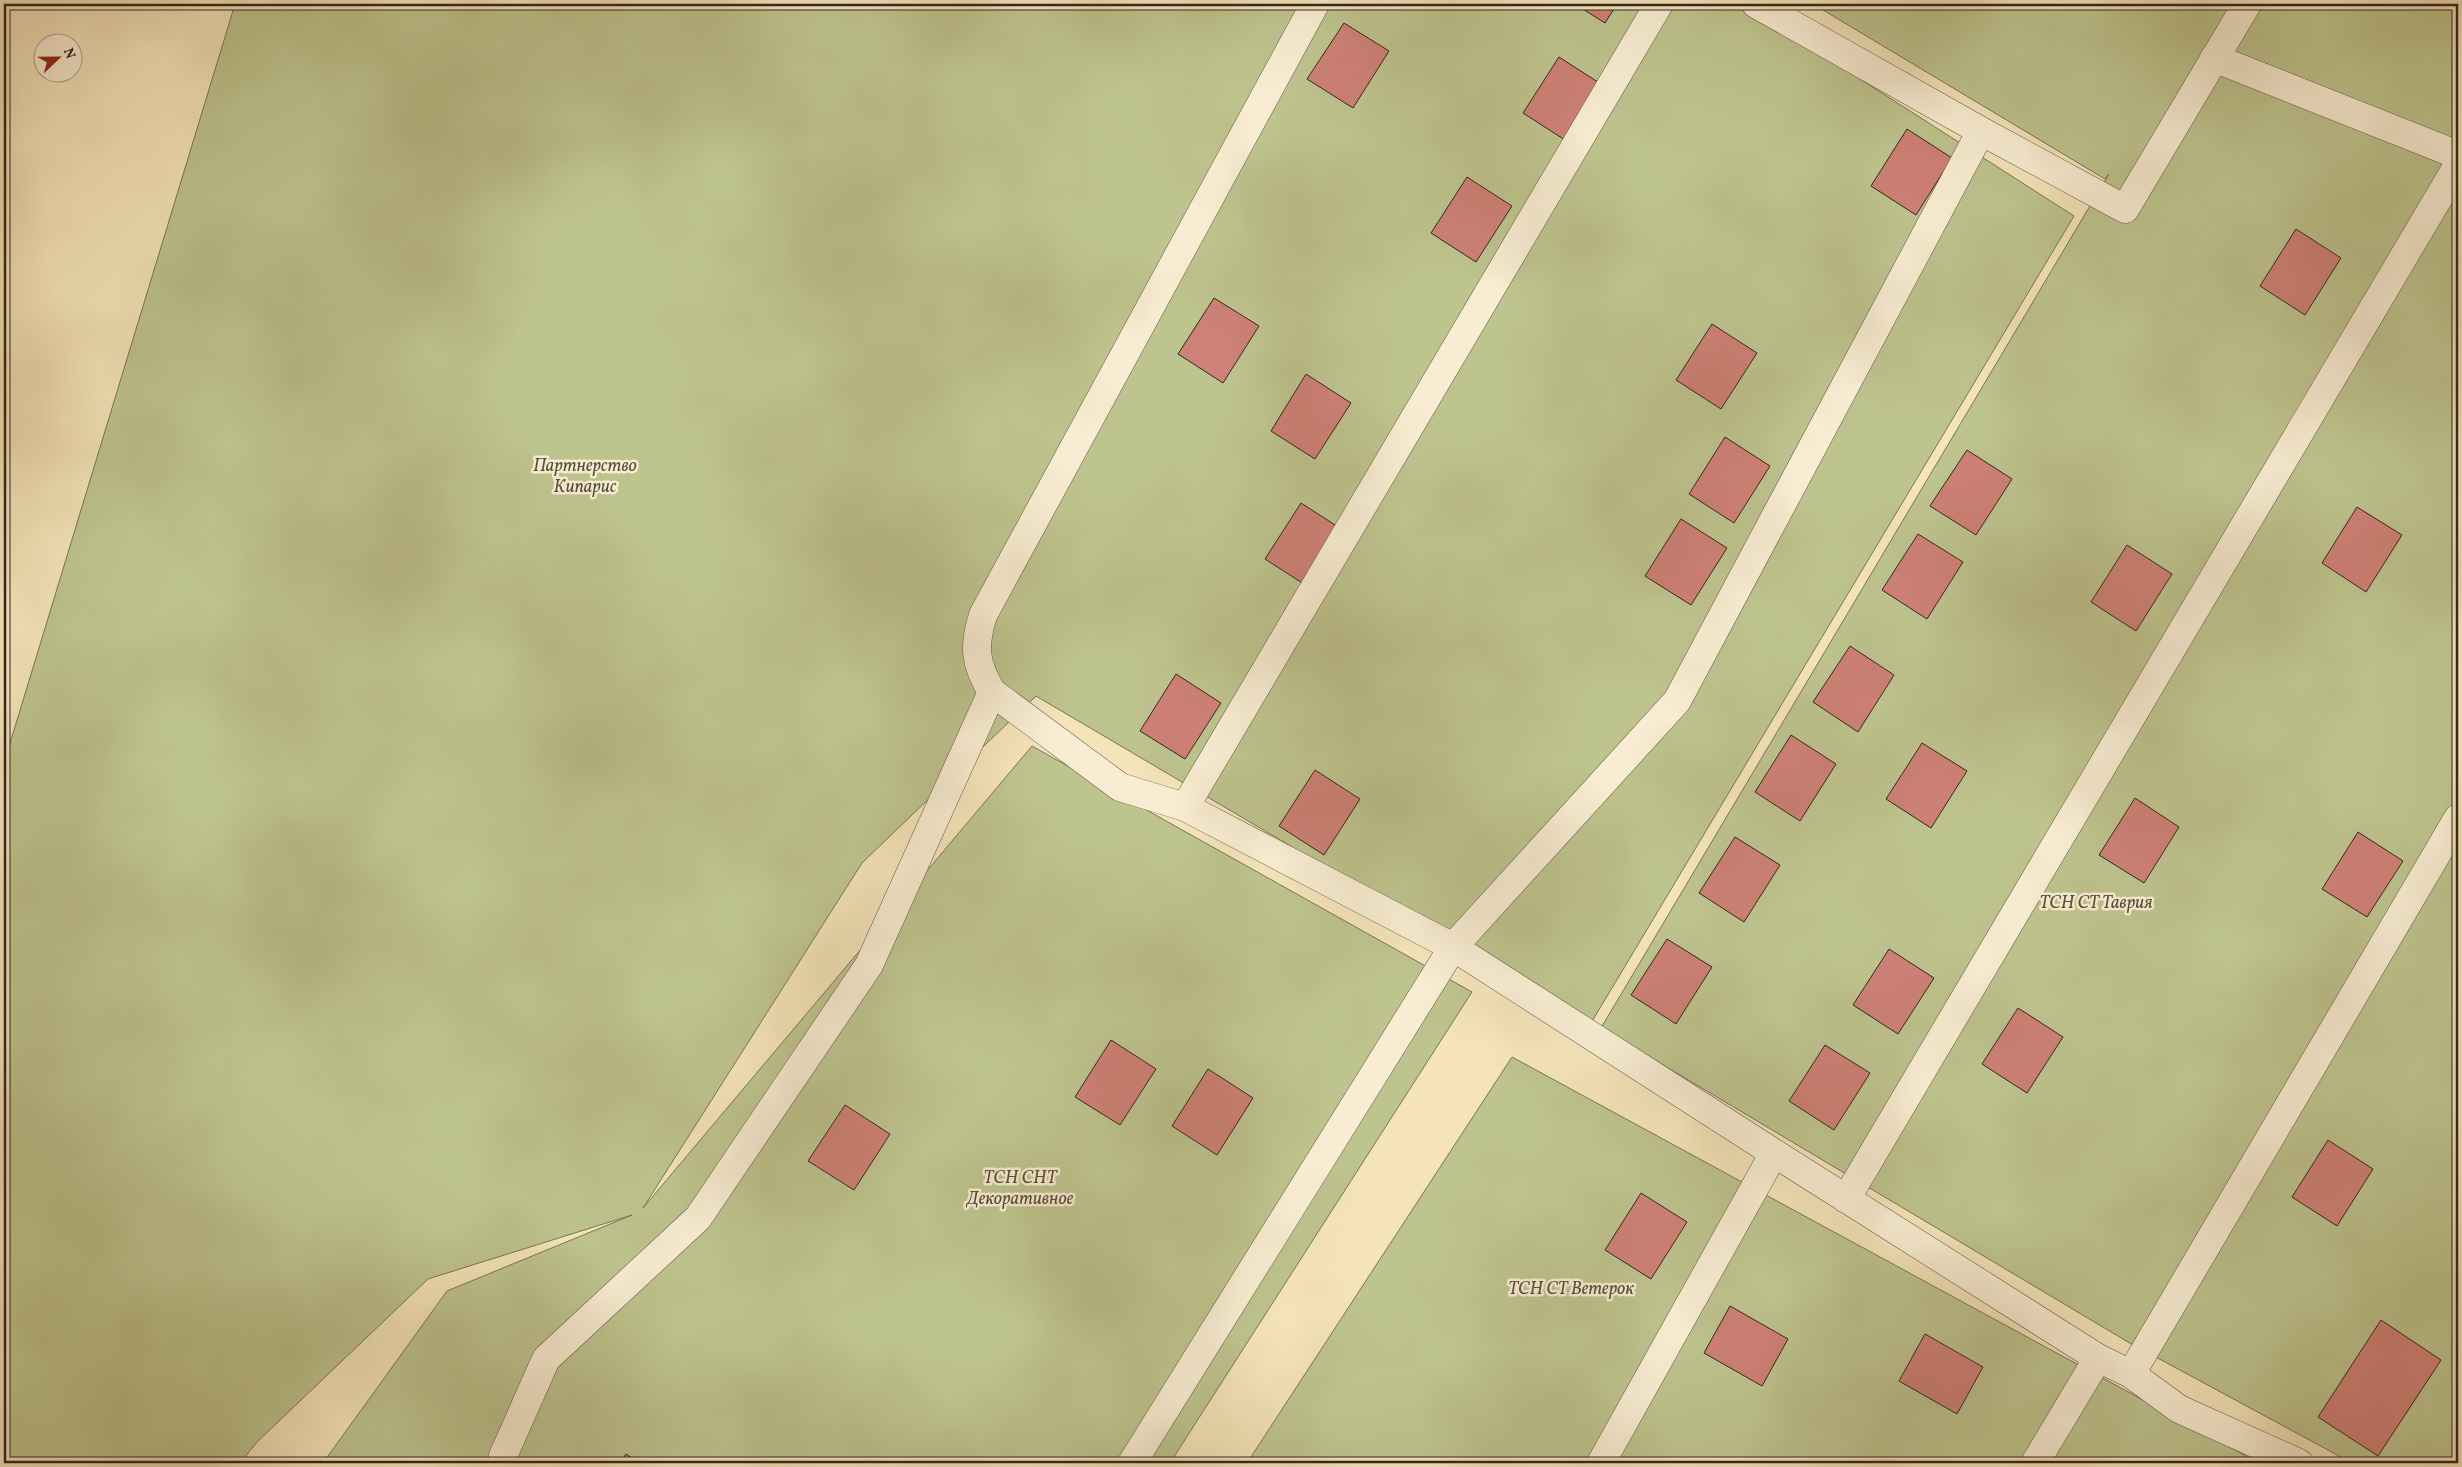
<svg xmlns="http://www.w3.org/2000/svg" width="2462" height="1467" viewBox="0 0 2462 1467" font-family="Vollkorn,serif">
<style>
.green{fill:#bec48e;stroke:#787556}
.building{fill:#ce8177;stroke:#32261f}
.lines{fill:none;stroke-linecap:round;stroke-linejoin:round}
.minor-casing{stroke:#635646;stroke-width:29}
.minor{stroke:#f8edd2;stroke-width:28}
.labels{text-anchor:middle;stroke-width:5;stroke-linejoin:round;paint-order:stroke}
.park-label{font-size:18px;font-style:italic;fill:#554e3b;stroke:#f8edd2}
</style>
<rect width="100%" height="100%" fill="#f5e4ba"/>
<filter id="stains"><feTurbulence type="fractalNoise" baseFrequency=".004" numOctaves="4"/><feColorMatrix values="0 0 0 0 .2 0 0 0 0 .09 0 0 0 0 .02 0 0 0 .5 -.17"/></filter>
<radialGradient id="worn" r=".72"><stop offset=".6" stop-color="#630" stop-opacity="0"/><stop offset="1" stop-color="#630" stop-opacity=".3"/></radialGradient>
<g class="green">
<polygon points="235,4 1743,4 2074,216 1591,1023 1036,696 862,863 643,1208 1032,746 1472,992 1170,1463 323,1463 447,1291 632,1215 428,1279 257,1442 240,1463 4,1463 4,763"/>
<polygon points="1813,4 2458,4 2458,1463 2352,1463 2128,1342 1601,1028 2109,174 2105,179"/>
<polygon points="1512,1057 2259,1463 1247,1463"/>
</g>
<g class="building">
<polygon points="1575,4 1617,4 1605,23"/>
<polygon points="1344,23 1389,51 1353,108 1307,79"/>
<polygon points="1559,57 1604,86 1568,142 1523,113"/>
<polygon points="1907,129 1952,158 1916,215 1871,186"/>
<polygon points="1467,177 1512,206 1476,262 1431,233"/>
<polygon points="2296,229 2341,258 2305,315 2260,286"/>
<polygon points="1214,298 1259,326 1223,383 1178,354"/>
<polygon points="1712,324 1757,353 1721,409 1676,380"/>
<polygon points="1306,374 1351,403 1315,459 1271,431"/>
<polygon points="1725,437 1770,466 1734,523 1689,494"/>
<polygon points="1967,450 2012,479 1976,535 1930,506"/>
<polygon points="1301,503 1346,532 1310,588 1265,559"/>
<polygon points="2357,507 2402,535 2366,592 2322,563"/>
<polygon points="1681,519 1727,548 1691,605 1645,576"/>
<polygon points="1918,534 1963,562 1927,619 1882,590"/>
<polygon points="2127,545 2172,574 2136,631 2091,602"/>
<polygon points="1850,646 1894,675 1858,732 1813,702"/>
<polygon points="1176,674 1221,703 1185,759 1140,731"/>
<polygon points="1791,735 1836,764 1800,821 1755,792"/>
<polygon points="1922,743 1967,771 1931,828 1886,799"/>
<polygon points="1315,770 1360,799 1324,855 1279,826"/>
<polygon points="2135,798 2179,827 2144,883 2099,855"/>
<polygon points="2358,832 2403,861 2367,917 2322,889"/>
<polygon points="1735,837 1780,865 1744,922 1699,893"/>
<polygon points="1667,939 1712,967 1676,1024 1631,995"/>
<polygon points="1889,949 1934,978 1898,1034 1853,1005"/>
<polygon points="2018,1008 2063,1037 2027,1093 1982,1064"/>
<polygon points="1111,1040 1156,1069 1120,1125 1075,1097"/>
<polygon points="1825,1045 1870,1073 1834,1130 1789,1101"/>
<polygon points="1208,1069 1253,1098 1217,1155 1172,1126"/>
<polygon points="845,1105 890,1134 854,1190 808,1161"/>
<polygon points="2328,1140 2373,1169 2337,1226 2292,1197"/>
<polygon points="1641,1193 1687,1222 1651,1279 1605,1250"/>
<polygon points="1730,1306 1788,1339 1762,1386 1704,1353"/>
<polygon points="2381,1320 2441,1360 2378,1456 2318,1417"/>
<polygon points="1925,1334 1983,1367 1957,1414 1899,1381"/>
<polygon points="626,1454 639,1463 620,1463"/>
</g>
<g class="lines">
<g class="minor-casing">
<g id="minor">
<path d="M1315,4L983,615C973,647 975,664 992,692L1120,787L1185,807L1453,947L1774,1153L2098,1358L2131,1374L2179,1409L2299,1463"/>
<polyline points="1756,4 1981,131 2125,209 2247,4"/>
<polyline points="2214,58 2458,155"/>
<polyline points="1185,807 1659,4"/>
<polyline points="1846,1199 2458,165"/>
<polyline points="2131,1374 2458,818"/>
<polyline points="502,1463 503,1456 546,1359 698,1218 869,965 992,692"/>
<polyline points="1132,1463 1453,947 1677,701 1981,131"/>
<polyline points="1601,1463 1774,1153"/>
<polyline points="2035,1463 2098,1358"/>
</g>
</g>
<use href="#minor" class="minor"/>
</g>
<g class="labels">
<g class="park-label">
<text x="585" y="471">Партнерство<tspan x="585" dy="21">Кипарис</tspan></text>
<text x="2096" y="908">ТСН СТ Таврия</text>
<text x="1020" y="1183">ТСН СНТ<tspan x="1020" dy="21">Декоративное</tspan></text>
<text x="1571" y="1294">ТСН СТ Ветерок</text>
</g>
</g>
<rect width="2462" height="1467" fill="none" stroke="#f5e4ba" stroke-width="20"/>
<rect x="5" y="5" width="2452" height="1457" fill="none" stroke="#32261f" stroke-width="2.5"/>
<rect x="10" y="10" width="2442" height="1447" fill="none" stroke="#32261f"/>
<g transform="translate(58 58) rotate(68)"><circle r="24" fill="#f8edd2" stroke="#a99d8a"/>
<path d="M0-4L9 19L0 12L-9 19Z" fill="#8f2418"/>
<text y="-8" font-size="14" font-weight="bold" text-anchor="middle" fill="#32261f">N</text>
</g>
<rect width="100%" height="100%" filter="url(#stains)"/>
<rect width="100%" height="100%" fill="url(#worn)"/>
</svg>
